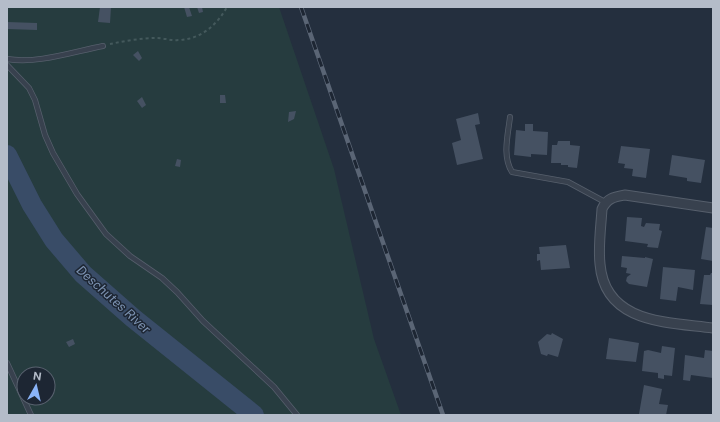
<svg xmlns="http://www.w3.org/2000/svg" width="720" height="422" viewBox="0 0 720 422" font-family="'Public Sans',sans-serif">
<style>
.green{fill:#263c3f;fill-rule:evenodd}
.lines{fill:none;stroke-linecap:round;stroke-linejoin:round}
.river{stroke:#394c67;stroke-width:20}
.building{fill:#455162}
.service-casing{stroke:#565f6c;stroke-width:6}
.minor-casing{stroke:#565f6c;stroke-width:11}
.path{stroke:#44595c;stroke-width:2;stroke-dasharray:3 3;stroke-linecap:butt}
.service{stroke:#38414e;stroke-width:4.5}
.minor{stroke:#38414e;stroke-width:9}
.rail-casing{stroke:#5a6575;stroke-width:4.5}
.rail{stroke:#1d2633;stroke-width:3;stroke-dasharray:9;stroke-linecap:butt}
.labels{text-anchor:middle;stroke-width:3;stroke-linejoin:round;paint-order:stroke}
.water-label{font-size:13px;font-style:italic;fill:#7c92b1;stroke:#1d2633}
</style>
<rect width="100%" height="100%" fill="#242f3e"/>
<path class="green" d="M7,7H279L334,169L374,339L401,415H7ZM24,374H48V398H24Z"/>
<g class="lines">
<polyline class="river" points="7,155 32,205 54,240 83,274 133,318 254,415"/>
</g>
<g class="building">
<polygon points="100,7 111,7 110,23 98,22"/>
<polygon points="184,7 189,7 192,16 187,17"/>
<polygon points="197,7 202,7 203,12 199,13"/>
<polygon points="7,22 37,23 37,30 7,29"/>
<polygon points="138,51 142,58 139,61 133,55"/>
<polygon points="220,95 225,95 226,103 220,103"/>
<polygon points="142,97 146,105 142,108 137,101"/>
<polygon points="296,111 294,119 288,122 289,112"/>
<polygon points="478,113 480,124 475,125 483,159 457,165 452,143 461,140 456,119"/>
<polygon points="525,124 533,124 533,131 548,132 547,155 531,154 531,157 514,155 516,130 525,131"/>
<polygon points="558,141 570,141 570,145 580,146 577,168 568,167 568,165 561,165 561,163 551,163 552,145 557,145"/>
<polygon points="621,146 650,149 646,178 632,176 633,169 624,168 625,164 618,163"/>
<polygon points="672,155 705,160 701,183 687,181 687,178 669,175"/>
<polygon points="177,159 181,160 180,167 175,166"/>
<polygon points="627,217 642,218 641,226 644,227 646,223 660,224 659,230 662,231 658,248 647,247 648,244 625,241"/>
<polygon points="706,227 713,228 713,261 701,259"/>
<polygon points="566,245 570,268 541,270 540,260 537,261 537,254 540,254 539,247"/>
<polygon points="622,256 645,258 645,257 653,259 647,287 629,284 626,281 627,277 631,274 626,273 627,268 621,267"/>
<polygon points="663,267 695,270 693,290 678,287 676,301 660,299"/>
<polygon points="711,273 713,273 713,305 700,304 704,275 710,275"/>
<polygon points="552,333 563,339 558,357 548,354 547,356 541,354 538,342 547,334 551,335"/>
<polygon points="609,338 639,343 636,362 606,359"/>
<polygon points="73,339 75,344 69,347 66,342"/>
<polygon points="662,346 675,348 672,376 664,375 664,379 658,378 658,373 642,371 644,351 648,350 661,353"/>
<polygon points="705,350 713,351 713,378 691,375 690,381 683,380 685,355 704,358"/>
<polygon points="644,385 662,389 659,404 668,405 666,415 639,414"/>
</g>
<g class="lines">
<g class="service-casing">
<g id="service">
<path d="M7,59C38,64 72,52 103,46"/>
<polyline points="7,65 29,88 35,100 45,135 53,153 77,194 106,234 130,256 162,278 177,292 203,321 274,387 297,415"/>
<path d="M510,117C508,135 502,156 512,172L568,182L605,202"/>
<polyline points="7,363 31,415"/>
</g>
</g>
<g class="minor-casing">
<path id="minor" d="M713,208L625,195C614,197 607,198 602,209C601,226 598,246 600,264C605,324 668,322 713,328"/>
</g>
<path class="path" d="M110,44C125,41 142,38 157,38C164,38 171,41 178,40C200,40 217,25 227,7"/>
<use href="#service" class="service"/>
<use href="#minor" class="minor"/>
<g class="rail-casing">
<polyline id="rail" points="301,7 443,415"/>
</g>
<use href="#rail" class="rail"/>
</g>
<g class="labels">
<g class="water-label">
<text transform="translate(114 299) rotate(42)" y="5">Deschutes River</text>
</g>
</g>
<rect width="720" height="422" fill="none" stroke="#b4bcc9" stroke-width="16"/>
<g transform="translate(36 386) rotate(8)"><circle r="19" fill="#1d2633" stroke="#59626f"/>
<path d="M0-3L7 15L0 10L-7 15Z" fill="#8ab4f8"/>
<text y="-6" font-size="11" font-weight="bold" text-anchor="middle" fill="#b4bcc9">N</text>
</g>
</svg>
